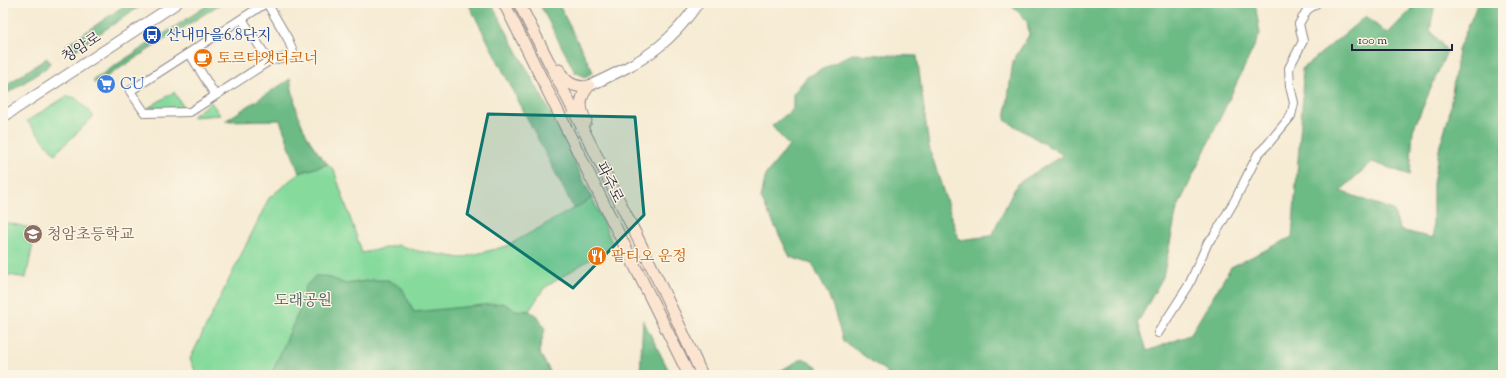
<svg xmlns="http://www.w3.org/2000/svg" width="1506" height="378" viewBox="0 0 1506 378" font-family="'Sorts Mill Goudy','Noto Serif KR',serif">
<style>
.green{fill:#85da9c;stroke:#547e6c}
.forest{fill:#6cba84;stroke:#476e60}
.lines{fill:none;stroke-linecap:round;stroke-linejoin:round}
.minor-casing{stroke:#8c8687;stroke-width:10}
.tertiary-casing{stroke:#8c8687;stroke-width:12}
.secondary-casing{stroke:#8c8687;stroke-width:13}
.minor{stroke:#fff;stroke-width:8}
.tertiary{stroke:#fff;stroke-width:10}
.secondary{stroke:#fce5d0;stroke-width:11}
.marked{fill:#0f766e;fill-opacity:0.2;stroke:#0f766e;stroke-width:3;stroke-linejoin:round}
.labels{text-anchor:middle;stroke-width:3;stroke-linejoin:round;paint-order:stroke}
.transit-label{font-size:15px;fill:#164399;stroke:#fcf5e5;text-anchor:start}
.street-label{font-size:15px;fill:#22223b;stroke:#fcf5e5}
.food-label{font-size:15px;fill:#c56008;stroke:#fcf5e5;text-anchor:start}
.shop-label{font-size:15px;fill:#366cbe;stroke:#fcf5e5;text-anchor:start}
.education-label{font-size:15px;fill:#785e54;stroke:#fcf5e5;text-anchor:start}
.park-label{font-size:15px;fill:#405958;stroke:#fcf5e5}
</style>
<rect width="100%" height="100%" fill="#fcf5e5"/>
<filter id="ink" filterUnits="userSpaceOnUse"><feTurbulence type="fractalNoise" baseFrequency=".025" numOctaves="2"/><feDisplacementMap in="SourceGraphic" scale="8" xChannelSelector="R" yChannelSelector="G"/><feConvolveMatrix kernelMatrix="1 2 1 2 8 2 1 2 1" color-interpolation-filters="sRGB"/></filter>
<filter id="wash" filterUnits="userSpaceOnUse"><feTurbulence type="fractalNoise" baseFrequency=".012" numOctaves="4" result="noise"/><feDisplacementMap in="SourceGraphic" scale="16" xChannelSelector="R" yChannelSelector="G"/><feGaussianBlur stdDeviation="0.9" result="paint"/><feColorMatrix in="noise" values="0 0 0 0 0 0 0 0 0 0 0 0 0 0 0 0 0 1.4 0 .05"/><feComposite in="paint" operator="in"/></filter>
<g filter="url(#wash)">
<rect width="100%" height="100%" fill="#f6ebd3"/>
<g class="green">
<polygon points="174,92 184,108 148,108"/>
<polygon points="67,96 76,98 94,116 55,154 27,121"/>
<polygon points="211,102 220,115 191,117"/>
<polygon points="328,164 334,170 362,253 398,245 418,251 461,258 507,246 592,198 613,245 544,288 529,311 445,375 197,375 190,359 269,198 299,173"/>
<polygon points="3,222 36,229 26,278 3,274"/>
</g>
<g class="forest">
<polygon points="128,3 145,3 75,50 64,47"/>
<polygon points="211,3 222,3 95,84 93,80"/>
<polygon points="468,3 491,3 548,108 592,198 574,209"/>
<polygon points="539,3 558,3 593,72 585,77 575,72"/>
<polygon points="1009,3 1255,3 1260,34 1177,209 1163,277 1138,322 1147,351 1190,335 1231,267 1292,237 1303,96 1302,69 1366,16 1387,34 1411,10 1410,3 1435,3 1430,30 1447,51 1413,130 1410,175 1372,162 1340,191 1393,210 1400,230 1433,238 1433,183 1440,145 1449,116 1458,50 1478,3 1503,3 1503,185 1499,195 1503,216 1503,375 884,375 887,372 843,341 833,307 828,294 812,264 790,257 761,198 766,174 789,146 772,126 793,109 793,94 807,77 852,54 917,56 929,147 959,240 991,236 1017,184 1063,155 1005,120 1013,61 1029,35 1027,21"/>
<polygon points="47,58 50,63 45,69 3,96 3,87"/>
<path d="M290,79C292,87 293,95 295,103C300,126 312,148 328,164L299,173L280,120L225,121Z"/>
<polygon points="315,276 326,276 346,284 372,280 388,280 402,288 414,312 503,303 515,310 529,311 538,316 545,329 539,352 552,375 271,375 302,304 305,287"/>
<polygon points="643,320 671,375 640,375"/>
<polygon points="803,358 828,375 773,375"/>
</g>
</g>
<g filter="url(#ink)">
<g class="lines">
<g class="minor-casing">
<g id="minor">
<polyline points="266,3 130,91 145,113 190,112 269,61 294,55 288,39 267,3"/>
<polyline points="242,19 269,61"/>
<polyline points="190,54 215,95"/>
<polyline points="1158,333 1189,285 1208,242 1214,236 1235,200 1258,154 1268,144 1291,116 1294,103 1290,86 1289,68 1303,41 1299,24 1307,10 1317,3"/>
</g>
</g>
<g class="tertiary-casing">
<g id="tertiary">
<path d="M589,86C604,79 619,72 633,64C659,50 682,27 698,3"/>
<polyline points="3,117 177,3"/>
</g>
</g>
<g class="secondary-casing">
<g id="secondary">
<polyline points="504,3 689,375"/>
<path d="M519,3C581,126 646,249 702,375"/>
<path d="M559,70C565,82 575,89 589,86"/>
<path d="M586,121C579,108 579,97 589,86"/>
</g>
</g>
<use href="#minor" class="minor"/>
<use href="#tertiary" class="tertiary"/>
<use href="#secondary" class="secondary"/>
</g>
</g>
<path class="marked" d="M488,114L635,117L644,215L573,288L467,214Z"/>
<defs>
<g id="bus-disc" transform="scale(1)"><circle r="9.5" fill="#1a4fb4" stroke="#fcf5e5"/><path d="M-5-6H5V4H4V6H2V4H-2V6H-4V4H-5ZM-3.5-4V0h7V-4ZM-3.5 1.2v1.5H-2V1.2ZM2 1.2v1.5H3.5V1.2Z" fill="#fff"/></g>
<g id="cafe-disc" transform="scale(1)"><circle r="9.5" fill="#e8710a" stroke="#fcf5e5"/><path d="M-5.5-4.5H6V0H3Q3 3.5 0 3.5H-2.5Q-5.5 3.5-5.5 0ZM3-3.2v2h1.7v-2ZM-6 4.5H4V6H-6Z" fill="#fff"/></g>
<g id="supermarket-disc" transform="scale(1)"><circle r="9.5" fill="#3f7fe0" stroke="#fcf5e5"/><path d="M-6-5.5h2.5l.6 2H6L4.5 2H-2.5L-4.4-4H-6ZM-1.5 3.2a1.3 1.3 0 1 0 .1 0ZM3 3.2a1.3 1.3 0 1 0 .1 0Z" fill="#fff"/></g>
<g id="school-disc" transform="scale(1)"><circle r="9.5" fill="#8d6e63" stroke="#fcf5e5"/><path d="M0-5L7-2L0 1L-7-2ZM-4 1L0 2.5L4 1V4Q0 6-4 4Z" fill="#fff"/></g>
<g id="restaurant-disc" transform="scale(1)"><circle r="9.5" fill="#e8710a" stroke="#fcf5e5"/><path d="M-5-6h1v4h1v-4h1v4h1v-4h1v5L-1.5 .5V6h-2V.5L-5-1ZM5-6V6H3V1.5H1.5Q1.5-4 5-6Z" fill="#fff"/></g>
</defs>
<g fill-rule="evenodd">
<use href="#bus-disc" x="152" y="35"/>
<use href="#cafe-disc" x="203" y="58"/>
<use href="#supermarket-disc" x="106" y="84"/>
<use href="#school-disc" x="33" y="234"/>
<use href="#restaurant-disc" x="597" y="256"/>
</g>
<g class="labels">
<g class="transit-label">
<text x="166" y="40">산내마을6.8단지</text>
</g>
<g class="street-label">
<text transform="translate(81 47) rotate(-33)" y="5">청암로</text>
<text transform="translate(610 182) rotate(64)" y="5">파주로</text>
</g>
<g class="food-label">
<text x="217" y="63">토르타앳더코너</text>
<text x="611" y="261">팥티오 운정</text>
</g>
<g class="shop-label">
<text x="120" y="89">CU</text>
</g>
<g class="education-label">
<text x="47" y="239">청암초등학교</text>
</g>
<g class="park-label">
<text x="303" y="305">도래공원</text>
</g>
</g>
<rect width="1506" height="378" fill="none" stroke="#fcf5e5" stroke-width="16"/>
<path d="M1352 44v6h100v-6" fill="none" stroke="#22223b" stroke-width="2"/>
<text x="1358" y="44" font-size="12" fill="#22223b" stroke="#fcf5e5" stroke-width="3" paint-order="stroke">100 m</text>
</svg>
